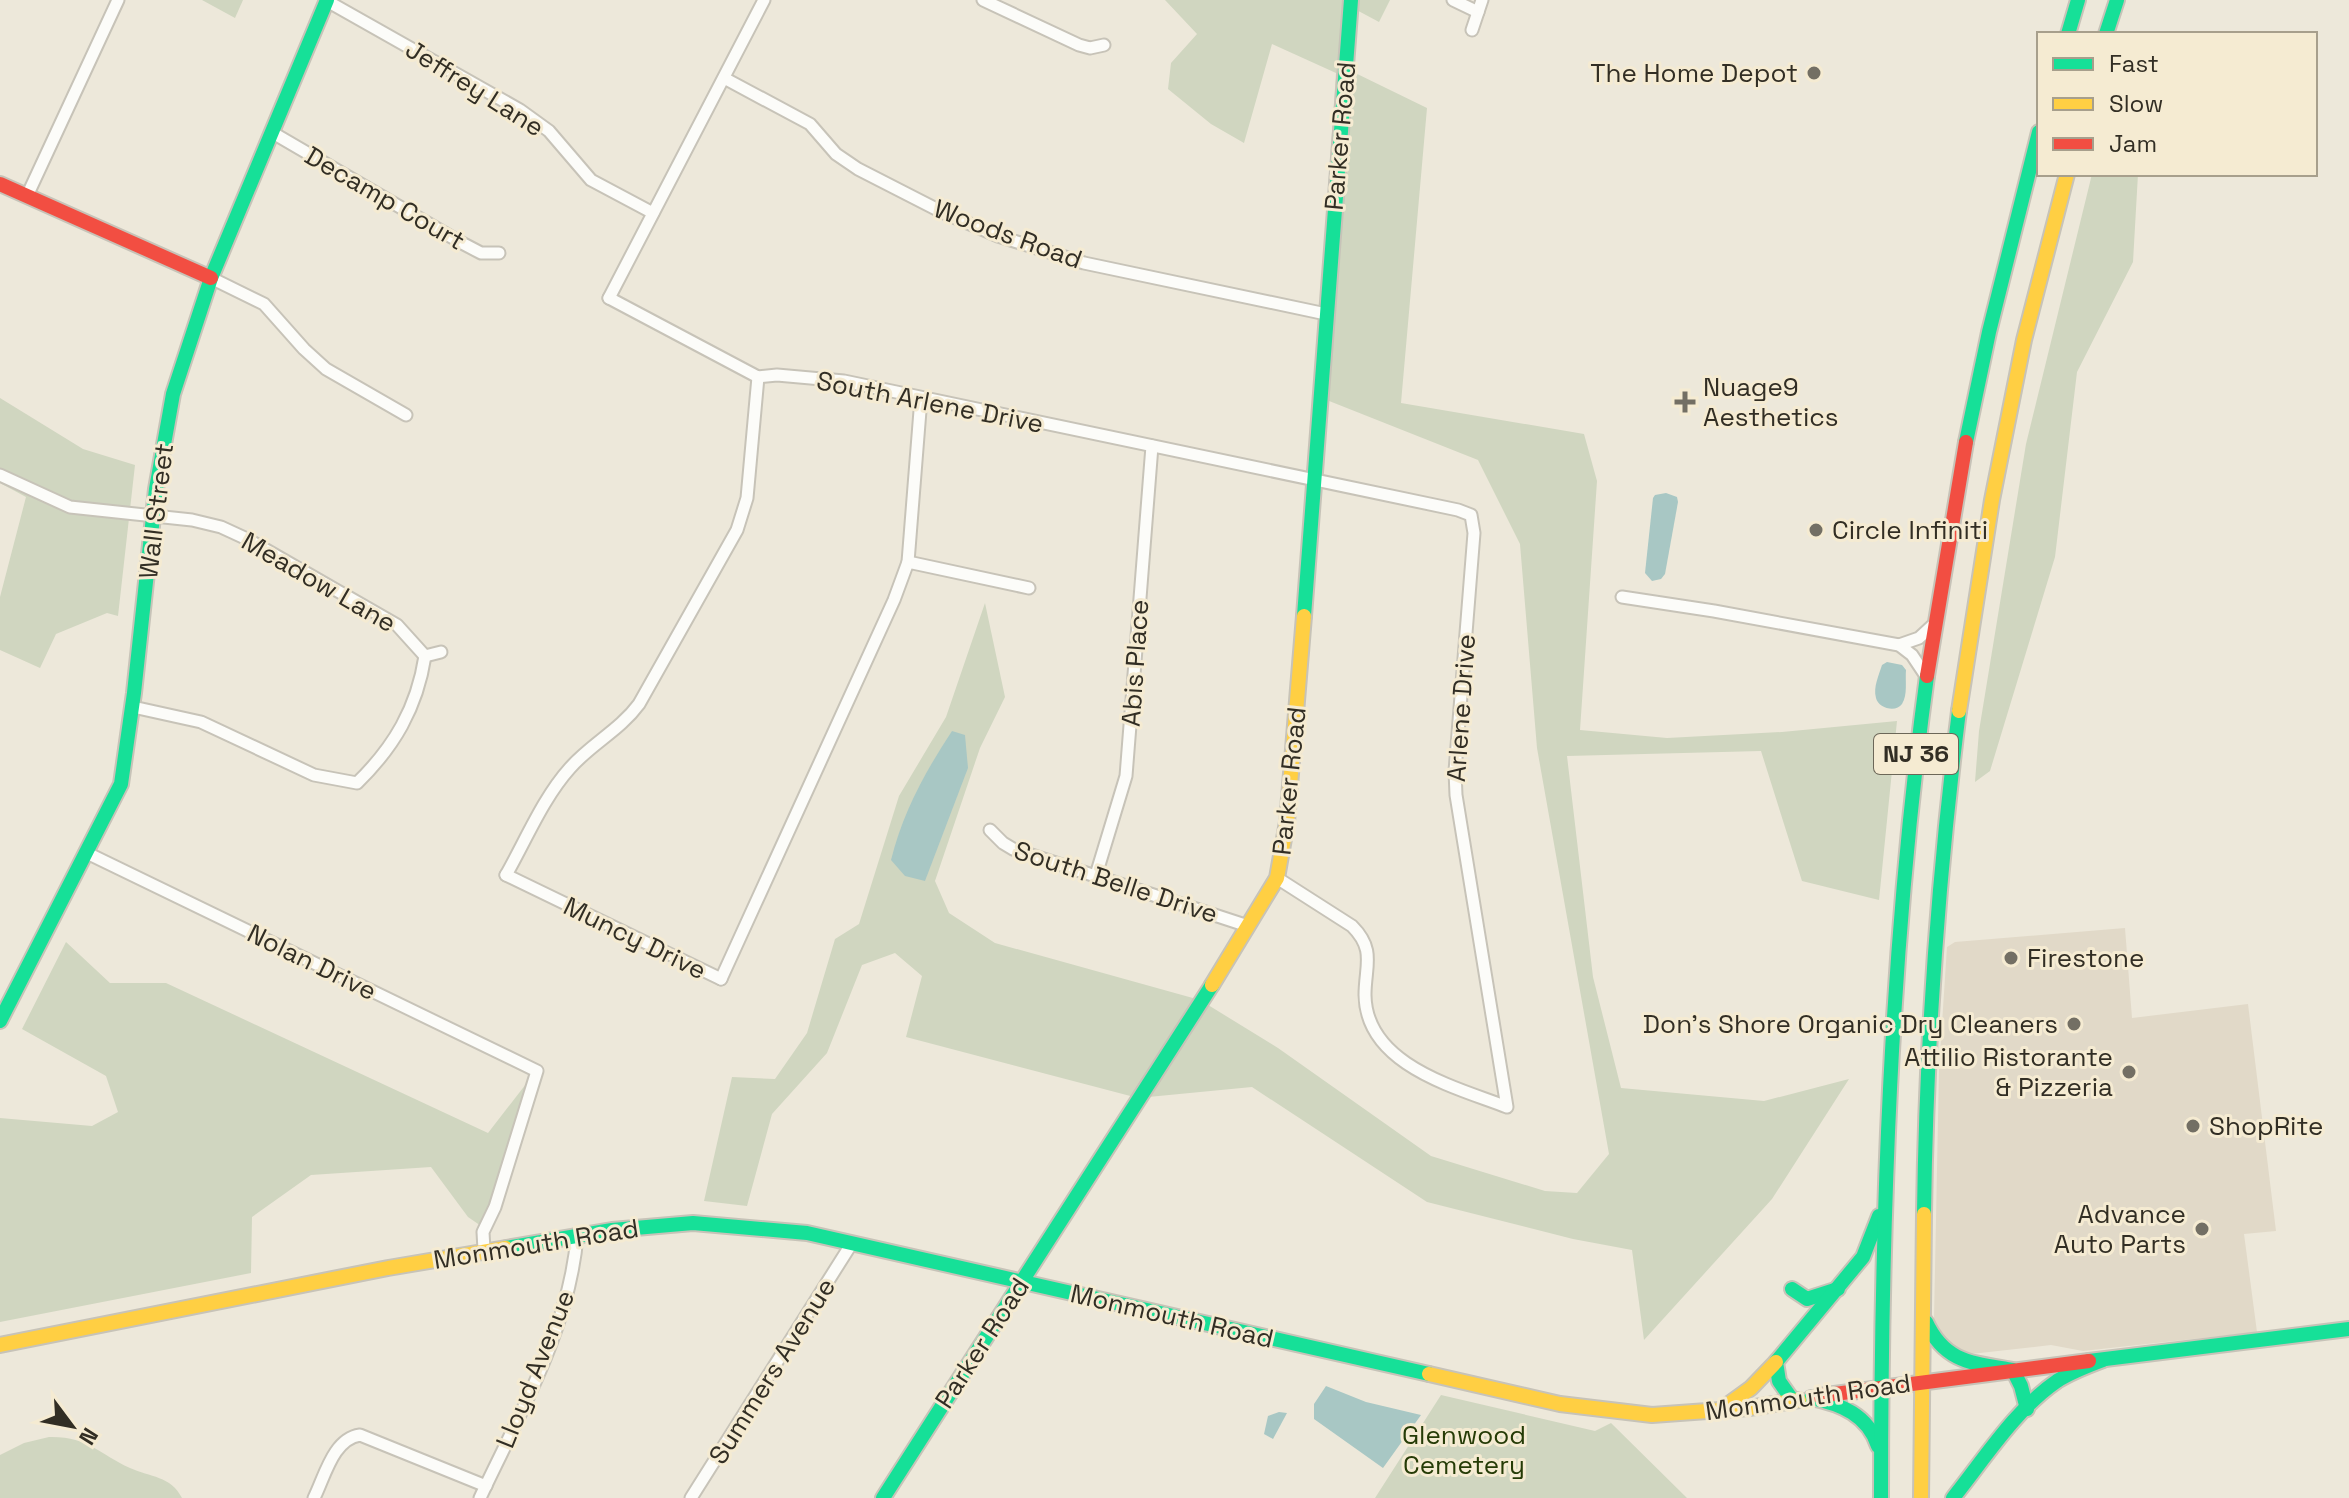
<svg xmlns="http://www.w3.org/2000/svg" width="2349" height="1498" viewBox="0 0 2349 1498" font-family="'Space Grotesk',sans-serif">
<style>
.commercial{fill:#e1d9c8}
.green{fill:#d0d6c0}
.water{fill:#a8c7c4}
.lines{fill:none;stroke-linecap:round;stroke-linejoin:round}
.street-casing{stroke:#c7c3b8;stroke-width:15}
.fast-casing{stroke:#c7c3b8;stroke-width:18}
.slow-casing{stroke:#c7c3b8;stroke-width:18}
.jam-casing{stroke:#c7c3b8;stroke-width:18}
.street{stroke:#fcfcf9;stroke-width:11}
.fast{stroke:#16e098;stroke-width:14}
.slow{stroke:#ffcf43;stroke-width:14}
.jam{stroke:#f24e42;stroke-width:14}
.poi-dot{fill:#736f64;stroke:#f5ebd2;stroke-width:3}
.labels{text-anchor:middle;stroke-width:6;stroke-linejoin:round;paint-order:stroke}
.shield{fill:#f5ebd2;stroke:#6c6758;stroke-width:2}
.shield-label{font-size:24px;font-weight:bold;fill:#322e24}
.poi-label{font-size:26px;fill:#322e24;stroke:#f5ebd2;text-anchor:end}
.street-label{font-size:26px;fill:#322e24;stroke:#f5ebd2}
.park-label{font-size:26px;fill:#253b06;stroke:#f5ebd2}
</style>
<rect width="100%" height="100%" fill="#ede8da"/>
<polygon class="commercial" points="2125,928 2132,1018 2248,1004 2276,1231 2244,1234 2257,1332 2083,1351 2051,1345 1962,1355 1936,1332 1934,1319 1939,1070 1947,947 1955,942"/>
<g class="green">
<polygon points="202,0 243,0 235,18"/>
<polygon points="1165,0 1390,0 1379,22 1351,7 1345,68 1427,108 1401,403 1584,434 1597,481 1580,730 1667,738 1782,732 1897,721 1879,900 1802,881 1761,751 1567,756 1593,977 1621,1088 1764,1101 1849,1079 1772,1199 1644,1340 1632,1250 1573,1239 1427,1202 1252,1087 1138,1098 906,1037 922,976 895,953 862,965 827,1053 772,1114 747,1206 704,1201 732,1077 775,1079 807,1033 835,939 859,924 899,796 946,717 985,603 1005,697 980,748 935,881 949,913 995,943 1200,1000 1278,1048 1431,1156 1545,1191 1577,1193 1609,1154 1537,748 1520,544 1478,460 1314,395 1336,73 1272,44 1244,143 1211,124 1168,89 1171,63 1197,34"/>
<polygon points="2092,174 2138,174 2133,262 2077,372 2055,557 1990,771 1975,782 1979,731 2026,444"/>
<polygon points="0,398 83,449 135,465 118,616 107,613 56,634 40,668 0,650 0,597 26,497 0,483"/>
<polygon points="66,942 110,983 166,983 488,1133 536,1071 484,1228 468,1217 431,1167 311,1175 252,1217 251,1273 0,1322 0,1118 92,1126 118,1112 106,1076 22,1029"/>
<polygon points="1441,1395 1595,1431 1611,1423 1687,1498 1375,1498"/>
<path d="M49,1437C88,1436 99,1454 130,1468C150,1477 171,1476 182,1498H0V1455L24,1443Z"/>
</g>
<g class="water">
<polygon points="1666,493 1677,497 1678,502 1665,574 1661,579 1652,581 1645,573 1653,498 1655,495"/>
<path d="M1887,662L1902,665L1906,670C1905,680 1908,695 1902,704C1896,713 1878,708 1876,698C1873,687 1879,675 1882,665Z"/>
<path d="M952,731L965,735L968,768L925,881L905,876L891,860C903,812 925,772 952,731Z"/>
<polygon points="1326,1386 1366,1402 1421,1415 1383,1468 1314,1419 1314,1404"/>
<polygon points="1279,1412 1287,1413 1273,1439 1264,1434 1268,1416"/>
</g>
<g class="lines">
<g class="street-casing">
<g id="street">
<polyline points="983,0 1079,45 1090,48 1104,45"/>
<polyline points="1453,0 1478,12"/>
<polyline points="327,1 520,110 549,131 591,180 653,213"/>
<polyline points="1472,30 1482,0"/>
<polyline points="724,78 810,124 836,154 858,169 942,212 998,236 1084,263 1326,314"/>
<polyline points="273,133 460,242 481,253 499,253"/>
<polyline points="27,196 118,0"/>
<polyline points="211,278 264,304 304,349 326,369 406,415"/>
<path d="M609,298L758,377L777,375L844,381L1458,510L1471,515L1474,533L1455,771L1456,795L1507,1107C1455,1087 1366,1065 1365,995C1365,966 1376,950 1352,926L1277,878"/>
<polyline points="609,298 764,0"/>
<path d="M0,475L70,507L192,520L221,527L247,539L397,625L425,656C417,708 394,747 357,783L314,775L201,722L133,707"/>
<polyline points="908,562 1029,588"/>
<polyline points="1622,597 1714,611 1899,645 1912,655 1926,676"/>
<polyline points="1899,645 1919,638 1932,626"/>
<polyline points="425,656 441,652"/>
<polyline points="990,830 1003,843 1013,849 1248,926"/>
<polyline points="87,853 537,1071 495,1207 483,1232 484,1250"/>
<path d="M506,875C526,840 543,798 570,768C591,744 620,730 639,704L737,530L747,498L758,377"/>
<polyline points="506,875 721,979"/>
<polyline points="1096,875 1126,776 1152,446"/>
<polyline points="721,979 894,600 908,562 921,398"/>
<path d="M314,1498C325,1476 333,1439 360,1435L486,1486"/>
<path d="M480,1498C518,1417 570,1327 577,1236"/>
<polyline points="691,1498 852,1243"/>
</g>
</g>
<g class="fast-casing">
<g id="fast">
<polyline points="2068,34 2078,0"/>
<polyline points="2106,34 2117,0"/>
<polyline points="1966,442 1989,332 2039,132"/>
<polyline points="1304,616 1351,0"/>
<polyline points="0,1021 121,784 134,693 156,489 173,394 211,278 327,0"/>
<path d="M1924,1214C1926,1046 1938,878 1959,711"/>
<polyline points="506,1248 612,1230 693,1223 807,1233 1429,1374"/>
<polyline points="1792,1289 1807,1299 1838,1289"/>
<path d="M1926,1322C1945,1363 1973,1363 2013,1370L2021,1386L2027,1409"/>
<polyline points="2089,1361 2349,1329"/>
<path d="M1811,1398C1841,1404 1868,1415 1878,1446"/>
<polyline points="1793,1401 1779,1381 1776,1362 1863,1257 1879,1216"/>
<polyline points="883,1498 1212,985"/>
<path d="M1881,1498C1881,1223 1890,949 1927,676"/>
<path d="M1953,1498C1985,1458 2015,1410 2057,1381C2071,1372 2087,1366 2103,1360"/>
</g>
</g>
<g class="slow-casing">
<g id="slow">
<polyline points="1959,711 1992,500 2024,340 2067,174"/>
<polyline points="1212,985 1277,878 1287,822 1304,616"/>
<polyline points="0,1345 388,1268 506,1248"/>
<polyline points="1429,1374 1560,1404 1652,1415 1749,1408 1799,1400"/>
<polyline points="1722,1409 1751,1388 1776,1362"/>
<polyline points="1921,1498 1924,1214"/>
</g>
</g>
<g class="jam-casing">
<g id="jam">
<polyline points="0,184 211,278"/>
<polyline points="1927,676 1966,442"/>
<polyline points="1819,1396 2089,1361"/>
</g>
</g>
<use href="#street" class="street"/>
<use href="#fast" class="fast"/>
<use href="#slow" class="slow"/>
<use href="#jam" class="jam"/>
</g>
<g class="poi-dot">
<circle cx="1814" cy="73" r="8"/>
<path d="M1681 390h8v8h8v8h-8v8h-8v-8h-8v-8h8z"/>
<circle cx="1816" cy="530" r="8"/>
<circle cx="2011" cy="958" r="8"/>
<circle cx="2074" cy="1024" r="8"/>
<circle cx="2129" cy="1072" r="8"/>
<circle cx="2193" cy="1126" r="8"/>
<circle cx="2202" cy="1229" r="8"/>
</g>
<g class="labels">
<rect class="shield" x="1874" y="734" width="84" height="40" rx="6"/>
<g class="shield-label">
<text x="1916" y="762">NJ 36</text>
</g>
<g class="poi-label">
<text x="1798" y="82">The Home Depot</text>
<text x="1703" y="396" text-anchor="start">Nuage9<tspan x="1703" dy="30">Aesthetics</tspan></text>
<text x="1832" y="539" text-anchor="start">Circle Infiniti</text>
<text x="2027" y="967" text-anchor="start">Firestone</text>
<text x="2058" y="1033">Don's Shore Organic Dry Cleaners</text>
<text x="2113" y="1066">Attilio Ristorante<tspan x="2113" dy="30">&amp; Pizzeria</tspan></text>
<text x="2209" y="1135" text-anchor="start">ShopRite</text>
<text x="2186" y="1223">Advance<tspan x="2186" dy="30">Auto Parts</tspan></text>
</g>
<g class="street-label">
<text transform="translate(475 88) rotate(32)" y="9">Jeffrey Lane</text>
<text transform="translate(1340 136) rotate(-85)" y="9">Parker Road</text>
<text transform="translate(385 198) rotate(30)" y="9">Decamp Court</text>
<text transform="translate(1008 234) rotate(20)" y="9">Woods Road</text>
<text transform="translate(930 402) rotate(11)" y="9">South Arlene Drive</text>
<text transform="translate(156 511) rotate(-83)" y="9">Wall Street</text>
<text transform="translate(319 582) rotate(30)" y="9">Meadow Lane</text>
<text transform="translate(1135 663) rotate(-86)" y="9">Abis Place</text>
<text transform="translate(1461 708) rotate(-86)" y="9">Arlene Drive</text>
<text transform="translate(1289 781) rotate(-84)" y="9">Parker Road</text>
<text transform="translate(1116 882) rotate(18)" y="9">South Belle Drive</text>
<text transform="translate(635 938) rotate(26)" y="9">Muncy Drive</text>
<text transform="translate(312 962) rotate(26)" y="9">Nolan Drive</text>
<text transform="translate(536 1244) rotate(-9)" y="9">Monmouth Road</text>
<text transform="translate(1172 1316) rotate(13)" y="9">Monmouth Road</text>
<text transform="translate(982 1343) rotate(-57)" y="9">Parker Road</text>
<text transform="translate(535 1369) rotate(-68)" y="9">Lloyd Avenue</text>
<text transform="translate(772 1371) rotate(-58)" y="9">Summers Avenue</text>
<text transform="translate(1808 1397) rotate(-8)" y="9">Monmouth Road</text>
</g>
<g class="park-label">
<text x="1464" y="1444">Glenwood<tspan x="1464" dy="30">Cemetery</tspan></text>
</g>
</g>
<rect x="2037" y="32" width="280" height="144" fill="#f5ebd2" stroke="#a79f8c" stroke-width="2"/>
<rect x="2053" y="58" width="40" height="12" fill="#16e098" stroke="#a79f8c" stroke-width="2"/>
<text x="2109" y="72" font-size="24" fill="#322e24">Fast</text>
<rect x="2053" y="98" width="40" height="12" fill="#ffcf43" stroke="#a79f8c" stroke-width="2"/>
<text x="2109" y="112" font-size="24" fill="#322e24">Slow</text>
<rect x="2053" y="138" width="40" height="12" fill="#f24e42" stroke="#a79f8c" stroke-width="2"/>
<text x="2109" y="152" font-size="24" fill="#322e24">Jam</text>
<g transform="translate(72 1426) rotate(122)" stroke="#f5ebd2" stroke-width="6" paint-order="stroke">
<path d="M0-6L14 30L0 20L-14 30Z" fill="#322e24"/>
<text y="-12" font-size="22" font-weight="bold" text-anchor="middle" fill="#322e24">N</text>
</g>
</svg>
